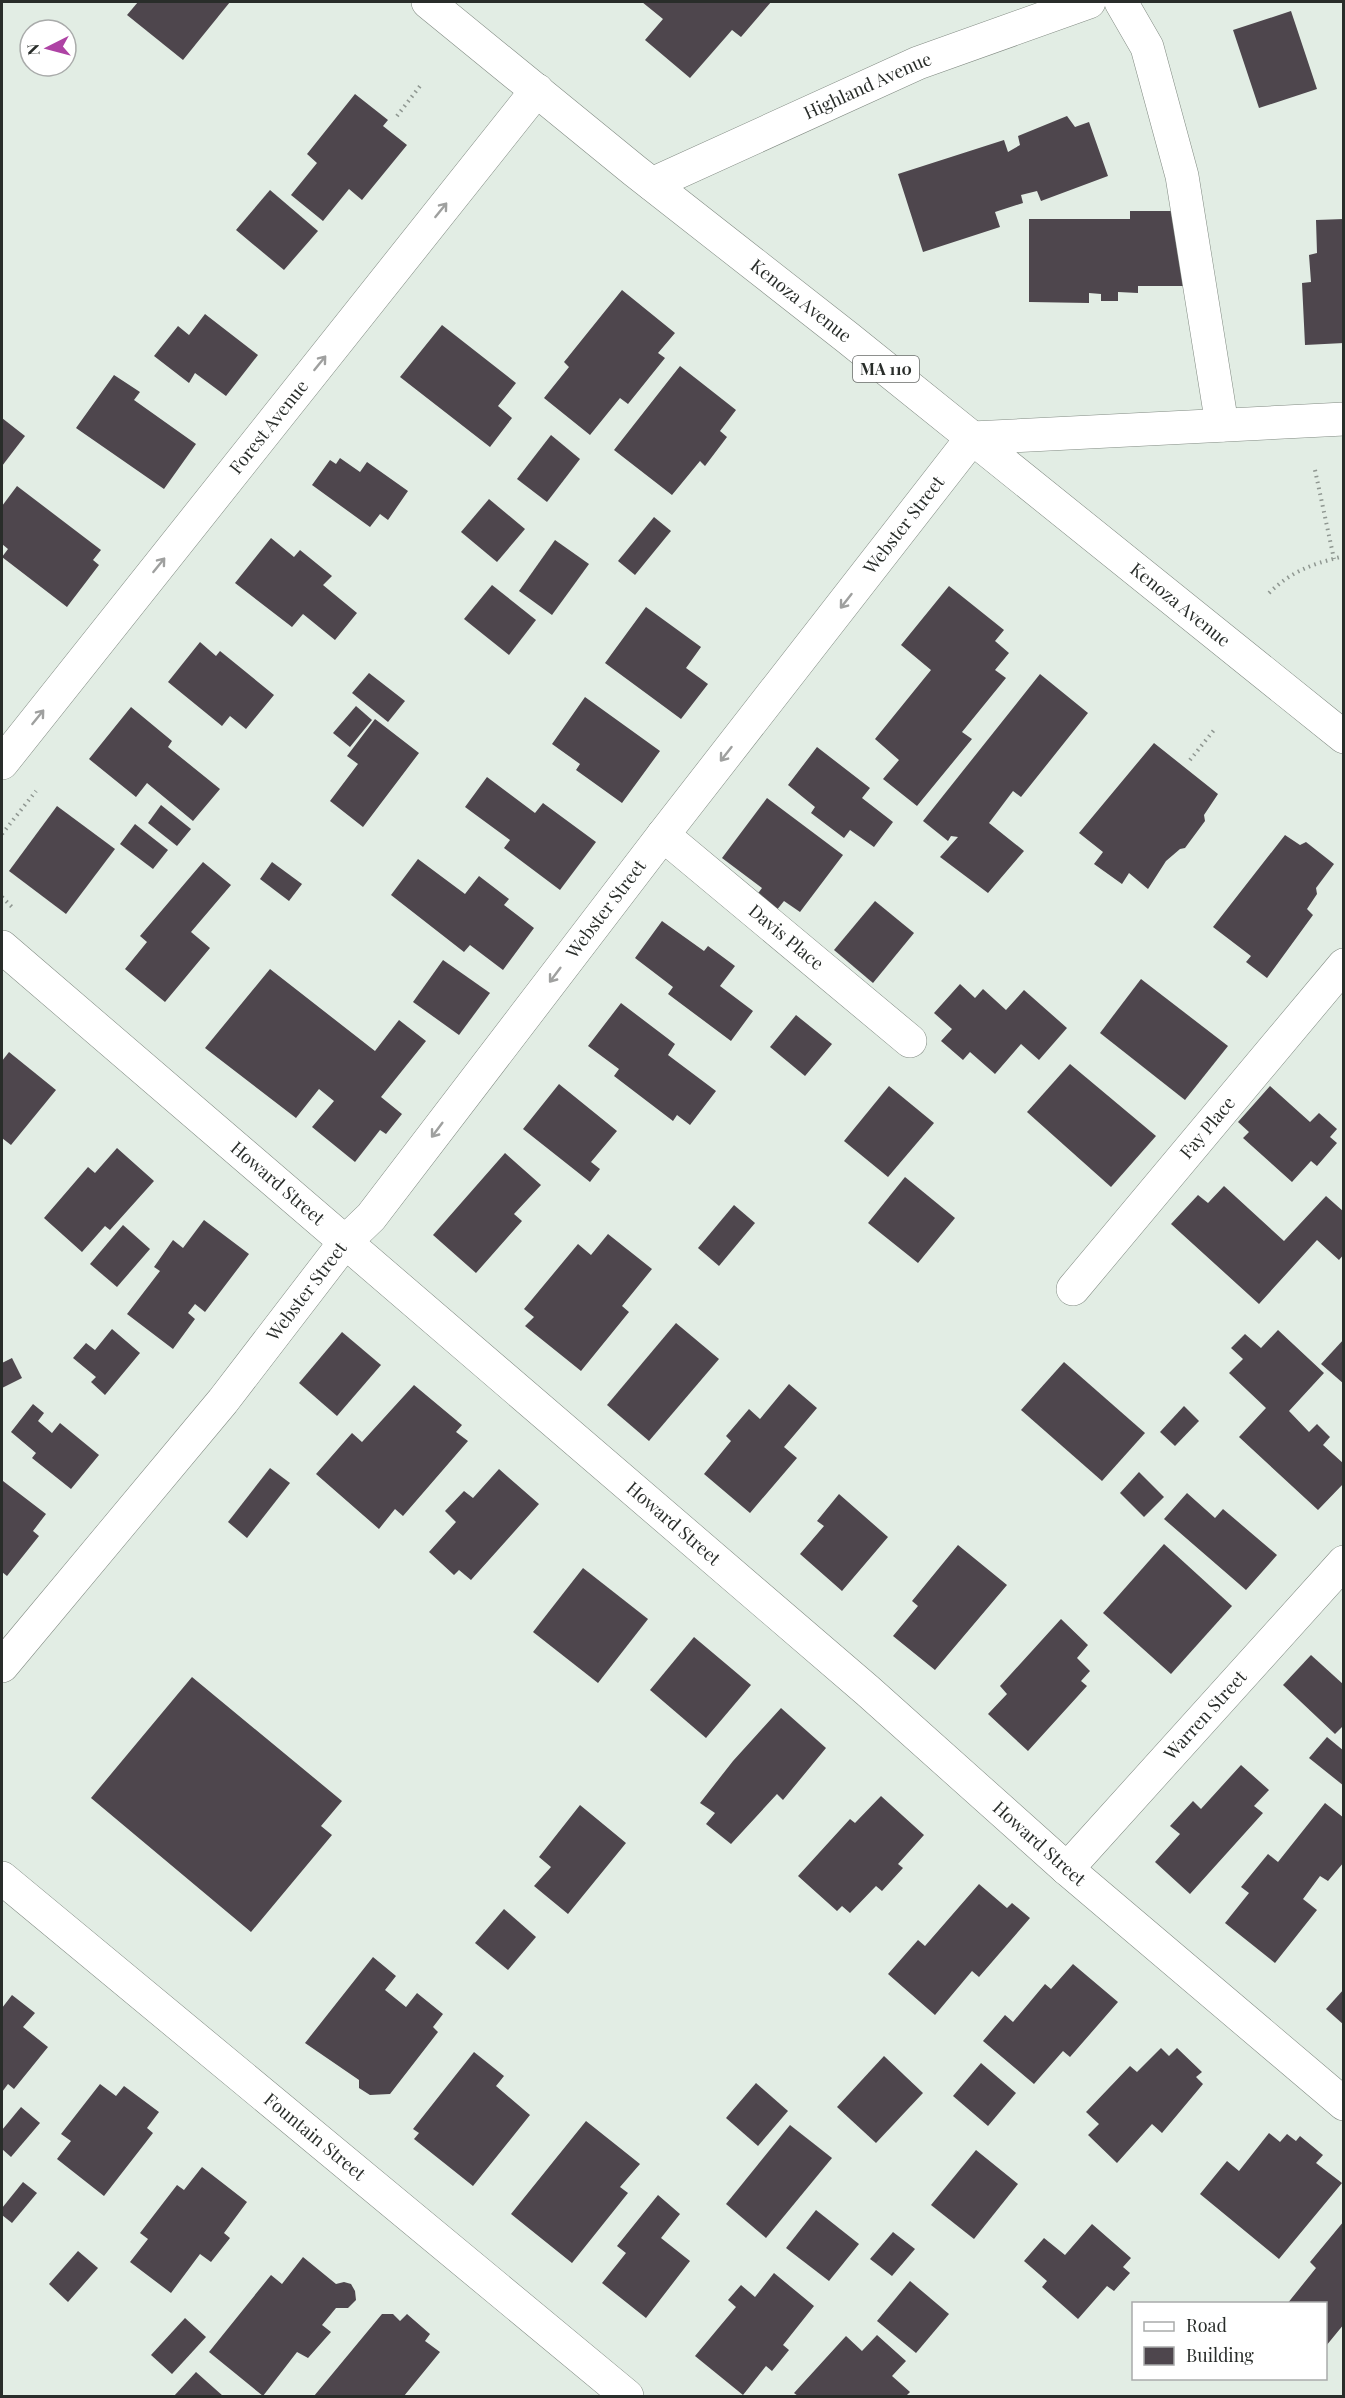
<svg xmlns="http://www.w3.org/2000/svg" width="1345" height="2398" viewBox="0 0 1345 2398" font-family="'Playfair Display',serif">
<style>
.building{fill:#4e464d}
.lines{fill:none;stroke-linecap:round;stroke-linejoin:round}
.minor-casing{stroke:#828b83;stroke-width:34}
.major-casing{stroke:#828b83;stroke-width:34}
.path{stroke:#8f9791;stroke-width:4;stroke-dasharray:1.5 4.5;stroke-linecap:butt}
.minor{stroke:#fff;stroke-width:33}
.major{stroke:#fff;stroke-width:33}
.oneway{stroke:#9fa09f}
.labels{text-anchor:middle;stroke-width:6;stroke-linejoin:round;paint-order:stroke}
.shield{fill:#fff;stroke:#696c6a;stroke-width:1.5}
.shield-label{font-size:16px;font-weight:bold;fill:#292d2a}
.street-label{font-size:18px;fill:#292d2a;stroke:#fff}
</style>
<rect width="100%" height="100%" fill="#e2ede4"/>
<g class="building">
<polygon points="138,2 230,2 183,60 127,15"/>
<polygon points="642,2 771,2 741,37 732,30 690,78 645,40 663,19"/>
<polygon points="1291,11 1317,89 1259,108 1233,30"/>
<polygon points="355,94 388,120 383,126 407,145 362,200 349,189 323,221 291,195 317,163 307,154"/>
<polygon points="1067,116 1075,127 1089,122 1108,176 1041,201 1037,191 1021,195 1023,203 995,212 1000,227 923,252 898,174 1004,140 1008,152 1020,145 1018,136"/>
<polygon points="270,190 318,231 284,270 236,230"/>
<polygon points="1130,211 1185,211 1185,286 1138,286 1138,293 1118,292 1118,301 1101,301 1101,294 1089,293 1089,303 1029,302 1029,219 1130,219"/>
<polygon points="1344,219 1344,343 1305,345 1302,283 1311,282 1309,255 1317,253 1316,220"/>
<polygon points="622,290 675,333 658,353 665,358 628,404 620,398 590,435 544,398 569,367 564,362"/>
<polygon points="205,314 258,355 226,396 195,373 189,383 154,356 178,326 189,335"/>
<polygon points="442,325 516,383 498,406 512,418 490,447 400,377"/>
<polygon points="680,366 736,410 720,431 727,437 705,466 700,461 672,495 614,450"/>
<polygon points="114,375 140,392 134,400 196,444 164,489 76,428"/>
<polygon points="2,418 25,436 2,466"/>
<polygon points="551,435 580,459 547,502 517,479"/>
<polygon points="340,458 360,472 367,462 408,491 388,520 380,514 370,527 312,485 330,460 336,464"/>
<polygon points="17,486 101,550 93,560 99,565 67,607 2,557 8,549 2,544 2,506"/>
<polygon points="489,499 525,529 497,562 461,532"/>
<polygon points="654,517 671,531 635,575 618,561"/>
<polygon points="271,538 294,557 300,550 332,576 323,585 357,613 335,640 303,614 292,627 235,583"/>
<polygon points="555,540 589,564 552,615 519,591"/>
<polygon points="492,585 536,620 509,655 464,619"/>
<polygon points="949,586 1004,630 995,641 1009,653 995,670 1006,678 962,732 972,739 917,806 883,779 899,760 875,739 931,670 901,645"/>
<polygon points="646,607 701,647 686,668 708,684 681,719 605,663"/>
<polygon points="200,642 216,656 220,651 274,695 246,729 230,716 222,726 168,682"/>
<polygon points="369,673 405,701 388,722 352,693"/>
<polygon points="1040,674 1088,713 1021,797 1013,791 989,823 1024,851 988,893 940,857 958,837 951,836 948,841 923,821"/>
<polygon points="585,697 660,751 622,803 576,770 580,764 552,744"/>
<polygon points="356,706 372,720 350,747 333,733"/>
<polygon points="131,707 172,741 168,747 220,789 193,821 147,783 136,797 89,759"/>
<polygon points="375,719 419,753 363,827 330,801 358,764 347,756"/>
<polygon points="1154,743 1218,794 1204,815 1205,821 1185,848 1180,849 1166,861 1148,889 1129,873 1122,884 1094,864 1103,852 1079,833"/>
<polygon points="817,747 870,788 862,798 893,822 874,847 850,830 844,838 811,813 815,807 788,785"/>
<polygon points="487,777 535,813 543,803 596,842 560,890 504,848 510,840 465,807"/>
<polygon points="767,798 843,855 800,912 784,901 776,911 756,896 762,888 722,858"/>
<polygon points="161,805 191,829 177,846 148,823"/>
<polygon points="57,806 115,849 66,914 9,871"/>
<polygon points="135,824 168,850 153,869 120,844"/>
<polygon points="1285,835 1300,845 1306,842 1334,864 1316,888 1317,894 1307,909 1313,915 1267,978 1246,962 1251,956 1213,927"/>
<polygon points="418,859 465,894 479,876 509,899 504,905 534,928 503,970 470,945 464,952 391,895"/>
<polygon points="203,862 231,885 191,932 210,948 165,1002 125,969 147,942 140,936"/>
<polygon points="272,862 302,884 289,901 260,879"/>
<polygon points="875,901 914,933 873,983 834,950"/>
<polygon points="662,921 704,951 708,946 735,966 720,986 753,1011 731,1041 668,994 673,987 635,958"/>
<polygon points="443,960 490,993 459,1035 413,1002"/>
<polygon points="270,969 375,1051 399,1020 426,1041 381,1097 402,1114 386,1134 380,1130 355,1162 312,1127 334,1101 319,1089 296,1118 205,1048"/>
<polygon points="1141,979 1228,1046 1185,1100 1100,1033"/>
<polygon points="960,984 975,998 983,989 1006,1010 1024,990 1067,1028 1039,1060 1021,1044 995,1074 970,1052 963,1060 941,1041 952,1029 934,1013"/>
<polygon points="621,1003 675,1044 668,1055 716,1091 690,1125 677,1115 673,1121 614,1076 619,1069 588,1046"/>
<polygon points="796,1015 832,1044 805,1076 770,1047"/>
<polygon points="9,1052 56,1090 11,1145 2,1138 2,1061"/>
<polygon points="1070,1064 1156,1136 1111,1187 1027,1112"/>
<polygon points="559,1084 617,1131 591,1162 600,1169 590,1182 523,1129"/>
<polygon points="889,1086 934,1123 888,1177 844,1141"/>
<polygon points="1270,1086 1310,1122 1319,1113 1337,1129 1330,1137 1337,1143 1317,1166 1311,1161 1292,1182 1243,1138 1249,1132 1238,1122"/>
<polygon points="117,1148 154,1181 110,1230 105,1226 82,1252 44,1218 88,1167 95,1173"/>
<polygon points="505,1153 541,1185 514,1214 522,1221 476,1273 433,1235"/>
<polygon points="905,1177 955,1218 918,1263 868,1223"/>
<polygon points="1224,1186 1284,1241 1326,1196 1344,1212 1344,1254 1339,1260 1317,1240 1259,1304 1171,1224 1198,1195 1208,1203"/>
<polygon points="734,1205 755,1223 719,1266 698,1248"/>
<polygon points="204,1220 249,1254 205,1312 195,1304 188,1313 195,1319 173,1349 127,1314 160,1271 154,1267 173,1240 183,1248"/>
<polygon points="123,1225 150,1249 117,1287 90,1264"/>
<polygon points="608,1234 652,1269 622,1306 629,1312 581,1371 525,1326 534,1317 524,1309 578,1244 591,1255"/>
<polygon points="676,1323 719,1359 649,1441 607,1405"/>
<polygon points="112,1329 140,1353 105,1395 91,1382 96,1377 73,1358 86,1343 95,1350"/>
<polygon points="1278,1330 1324,1373 1289,1411 1309,1432 1317,1424 1330,1437 1323,1445 1344,1464 1344,1483 1318,1510 1239,1437 1266,1408 1229,1373 1243,1359 1231,1348 1245,1334 1261,1348"/>
<polygon points="342,1332 381,1365 337,1416 299,1383"/>
<polygon points="1344,1339 1344,1384 1321,1364"/>
<polygon points="12,1358 22,1378 2,1388 2,1363"/>
<polygon points="1064,1362 1145,1433 1102,1481 1021,1410"/>
<polygon points="789,1384 817,1408 784,1447 797,1458 750,1513 704,1474 731,1441 726,1436 749,1409 760,1419"/>
<polygon points="414,1385 462,1425 456,1432 468,1441 403,1516 395,1509 379,1529 316,1474 352,1433 362,1442"/>
<polygon points="33,1404 44,1413 38,1421 52,1433 60,1423 99,1455 71,1489 32,1458 36,1453 11,1432"/>
<polygon points="1184,1406 1199,1421 1175,1446 1160,1432"/>
<polygon points="270,1468 290,1483 247,1538 228,1522"/>
<polygon points="499,1469 539,1504 471,1580 459,1570 454,1575 429,1552 456,1522 445,1511 464,1491 473,1498"/>
<polygon points="1139,1472 1164,1497 1144,1517 1120,1493"/>
<polygon points="3,1481 46,1514 33,1531 39,1536 7,1576 2,1572"/>
<polygon points="1187,1493 1215,1518 1223,1509 1277,1555 1246,1590 1164,1519"/>
<polygon points="839,1494 888,1537 842,1591 800,1554 824,1526 817,1521"/>
<polygon points="1164,1544 1232,1606 1171,1674 1103,1613"/>
<polygon points="958,1545 1007,1585 935,1670 893,1636 918,1606 912,1601"/>
<polygon points="583,1568 648,1619 598,1683 533,1632"/>
<polygon points="1061,1619 1088,1645 1077,1658 1090,1671 1081,1681 1087,1686 1028,1751 988,1714 1007,1694 1000,1686"/>
<polygon points="694,1637 751,1685 706,1738 650,1690"/>
<polygon points="1311,1655 1344,1685 1344,1725 1335,1734 1283,1685"/>
<polygon points="192,1677 342,1801 321,1826 332,1835 251,1932 91,1798"/>
<polygon points="781,1708 826,1748 783,1800 777,1794 731,1844 706,1824 715,1813 700,1803 733,1761"/>
<polygon points="1327,1737 1344,1751 1344,1786 1309,1758"/>
<polygon points="1241,1765 1269,1790 1254,1806 1263,1813 1190,1894 1155,1862 1180,1834 1170,1826 1193,1801 1201,1809"/>
<polygon points="881,1796 924,1835 898,1864 903,1868 882,1891 876,1886 850,1913 842,1906 837,1911 798,1876 850,1819 855,1823"/>
<polygon points="1325,1803 1344,1818 1344,1862 1328,1881 1320,1876 1303,1899 1317,1910 1275,1963 1225,1923 1249,1893 1241,1887 1268,1854 1278,1862"/>
<polygon points="580,1805 626,1843 568,1914 534,1886 551,1867 539,1857"/>
<polygon points="979,1884 1007,1908 1012,1903 1030,1918 979,1977 972,1971 935,2015 888,1974 918,1940 925,1946"/>
<polygon points="504,1909 536,1937 508,1970 475,1943"/>
<polygon points="373,1957 396,1976 385,1990 406,2007 417,1993 443,2014 433,2027 438,2032 390,2094 370,2095 359,2088 359,2080 305,2043"/>
<polygon points="1073,1964 1118,2002 1070,2057 1063,2051 1034,2084 983,2041 1005,2015 1013,2022 1045,1984 1051,1989"/>
<polygon points="1344,1989 1344,2025 1326,2009"/>
<polygon points="12,1995 35,2013 23,2027 48,2047 14,2089 8,2084 2,2092 2,2008"/>
<polygon points="1161,2048 1169,2056 1177,2048 1202,2072 1196,2077 1203,2084 1162,2133 1152,2124 1117,2163 1088,2135 1099,2124 1086,2112 1130,2066 1137,2072"/>
<polygon points="474,2052 504,2076 496,2086 530,2115 473,2186 414,2139 419,2133 413,2129"/>
<polygon points="884,2056 923,2093 876,2143 837,2107"/>
<polygon points="981,2063 1016,2093 988,2126 953,2096"/>
<polygon points="756,2083 788,2111 758,2146 726,2118"/>
<polygon points="100,2084 116,2096 124,2086 159,2112 147,2128 153,2133 104,2196 57,2159 71,2141 61,2134"/>
<polygon points="21,2107 40,2123 11,2157 2,2149 2,2130"/>
<polygon points="586,2121 640,2164 620,2187 628,2193 572,2263 511,2214"/>
<polygon points="790,2125 832,2158 766,2238 726,2204"/>
<polygon points="1269,2133 1280,2142 1287,2134 1296,2141 1300,2136 1323,2155 1316,2163 1342,2183 1279,2259 1200,2194 1227,2161 1239,2171"/>
<polygon points="976,2150 1018,2184 974,2239 931,2205"/>
<polygon points="202,2167 247,2202 224,2233 230,2238 211,2262 200,2254 171,2293 130,2262 148,2239 140,2233 177,2185 184,2190"/>
<polygon points="23,2182 37,2193 12,2223 2,2215 2,2208"/>
<polygon points="658,2195 680,2214 661,2238 690,2261 646,2318 602,2283 626,2253 617,2246"/>
<polygon points="816,2210 859,2244 829,2281 786,2248"/>
<polygon points="1344,2221 1344,2324 1326,2346 1326,2304 1287,2304 1316,2268 1310,2262"/>
<polygon points="1092,2224 1131,2258 1123,2267 1130,2273 1114,2291 1107,2286 1078,2319 1042,2287 1047,2281 1024,2261 1044,2238 1065,2255"/>
<polygon points="893,2232 915,2249 892,2276 870,2259"/>
<polygon points="78,2251 98,2268 68,2302 49,2284"/>
<polygon points="303,2257 336,2284 344,2282 351,2284 355,2291 356,2300 348,2308 336,2308 322,2325 331,2332 308,2358 297,2352 263,2396 209,2352 271,2275 282,2284"/>
<polygon points="774,2273 814,2306 783,2345 789,2350 772,2371 766,2366 743,2395 695,2356 736,2307 728,2300 741,2285 755,2297"/>
<polygon points="910,2281 949,2314 916,2353 877,2321"/>
<polygon points="382,2314 393,2314 400,2321 407,2314 430,2334 425,2341 440,2352 404,2396 314,2396"/>
<polygon points="185,2318 206,2337 172,2374 151,2355"/>
<polygon points="877,2335 906,2361 892,2376 910,2392 906,2396 798,2396 794,2393 846,2336 862,2351"/>
<polygon points="196,2372 223,2396 174,2396"/>
</g>
<g class="lines">
<g class="minor-casing">
<g id="minor">
<polyline points="1121,2 1147,47 1182,176 1222,425"/>
<path id="s1" d="M652,184L918,63L1089,2"/>
<path id="s2" d="M2,763L537,90"/>
<path id="s3" d="M663,835L910,1041"/>
<path id="s4" d="M2,947L868,1691L1067,1869L1344,2104"/>
<path id="s5" d="M1073,1289L1344,965"/>
<path id="s6" d="M2,1666L223,1401L345,1242L371,1217L663,835L972,438L1344,419"/>
<path id="s7" d="M1067,1869L1344,1562"/>
<path id="s8" d="M2,1878L627,2396"/>
</g>
</g>
<g class="major-casing">
<g id="major">
<path id="s9" d="M428,2L635,171L848,338L1344,737"/>
</g>
</g>
<g class="path">
<polyline points="397,116 420,86"/>
<polyline points="1315,470 1334,559"/>
<path d="M1269,593C1292,571 1310,565 1340,557"/>
<polyline points="1190,760 1214,730"/>
<polyline points="2,834 36,791"/>
<polyline points="2,897 12,907"/>
</g>
<use href="#minor" class="minor"/>
<use href="#major" class="major"/>
</g>
<defs><path id="oneway-shaft" d="M-6 0H5M1.5-3L5.5 0L1.5 3" fill="none" stroke-width="1.6" stroke-linecap="round" stroke-linejoin="round" transform="scale(1.5)"/></defs>
<g class="oneway">
<use href="#oneway-shaft" transform="translate(441 210) rotate(-51)"/>
<use href="#oneway-shaft" transform="translate(320 363) rotate(-51)"/>
<use href="#oneway-shaft" transform="translate(159 565) rotate(-51)"/>
<use href="#oneway-shaft" transform="translate(846 601) rotate(128)"/>
<use href="#oneway-shaft" transform="translate(38 717) rotate(-51)"/>
<use href="#oneway-shaft" transform="translate(726 754) rotate(128)"/>
<use href="#oneway-shaft" transform="translate(555 975) rotate(127)"/>
<use href="#oneway-shaft" transform="translate(437 1130) rotate(127)"/>
</g>
<g class="labels">
<rect class="shield" x="853" y="356" width="66" height="26" rx="4.5"/>
<g class="shield-label">
<text x="886" y="375">MA 110</text>
</g>
<g class="street-label">
<text dy="6" stroke="none"><textPath href="#s1" startOffset="237">Highland Avenue</textPath></text>
<text dy="6" stroke="none"><textPath href="#s9" startOffset="478">Kenoza Avenue</textPath></text>
<text dy="6" stroke="none"><textPath href="#s2" startOffset="429">Forest Avenue</textPath></text>
<text dy="6" stroke="none"><textPath href="#s6" startOffset="1455">Webster Street</textPath></text>
<text dy="6" stroke="none"><textPath href="#s9" startOffset="964">Kenoza Avenue</textPath></text>
<text dy="6" stroke="none"><textPath href="#s6" startOffset="969">Webster Street</textPath></text>
<text dy="6" stroke="none"><textPath href="#s3" startOffset="160">Davis Place</textPath></text>
<text dy="6" stroke="none"><textPath href="#s5" startOffset="210">Fay Place</textPath></text>
<text dy="6" stroke="none"><textPath href="#s4" startOffset="363">Howard Street</textPath></text>
<text dy="6" stroke="none"><textPath href="#s6" startOffset="483">Webster Street</textPath></text>
<text dy="6" stroke="none"><textPath href="#s4" startOffset="885">Howard Street</textPath></text>
<text dy="6" stroke="none"><textPath href="#s7" startOffset="207">Warren Street</textPath></text>
<text dy="6" stroke="none"><textPath href="#s4" startOffset="1371">Howard Street</textPath></text>
<text dy="6" stroke="none"><textPath href="#s8" startOffset="406">Fountain Street</textPath></text>
</g>
</g>
<rect width="1345" height="2398" fill="none" stroke="#292d2a" stroke-width="6"/>
<rect x="1132" y="2302" width="195" height="78" fill="#ffffff" stroke="#a9abaa" stroke-width="1.5"/>
<rect x="1144" y="2322" width="30" height="9" fill="#ffffff" stroke="#a9abaa" stroke-width="1.5"/>
<text x="1186" y="2332" font-size="18" fill="#292d2a">Road</text>
<rect x="1144" y="2347" width="30" height="18" fill="#4e464d" stroke="#a9abaa" stroke-width="1.5"/>
<text x="1186" y="2362" font-size="18" fill="#292d2a">Building</text>
<g transform="translate(48 48) rotate(264)"><circle r="28" fill="#ffffff" stroke="#a9abaa" stroke-width="1.5"/>
<path d="M0-4.5L10 22L0 15L-10 22Z" fill="#ae43a4"/>
<text y="-9" font-size="16" font-weight="bold" text-anchor="middle" fill="#292d2a">N</text>
</g>
</svg>
